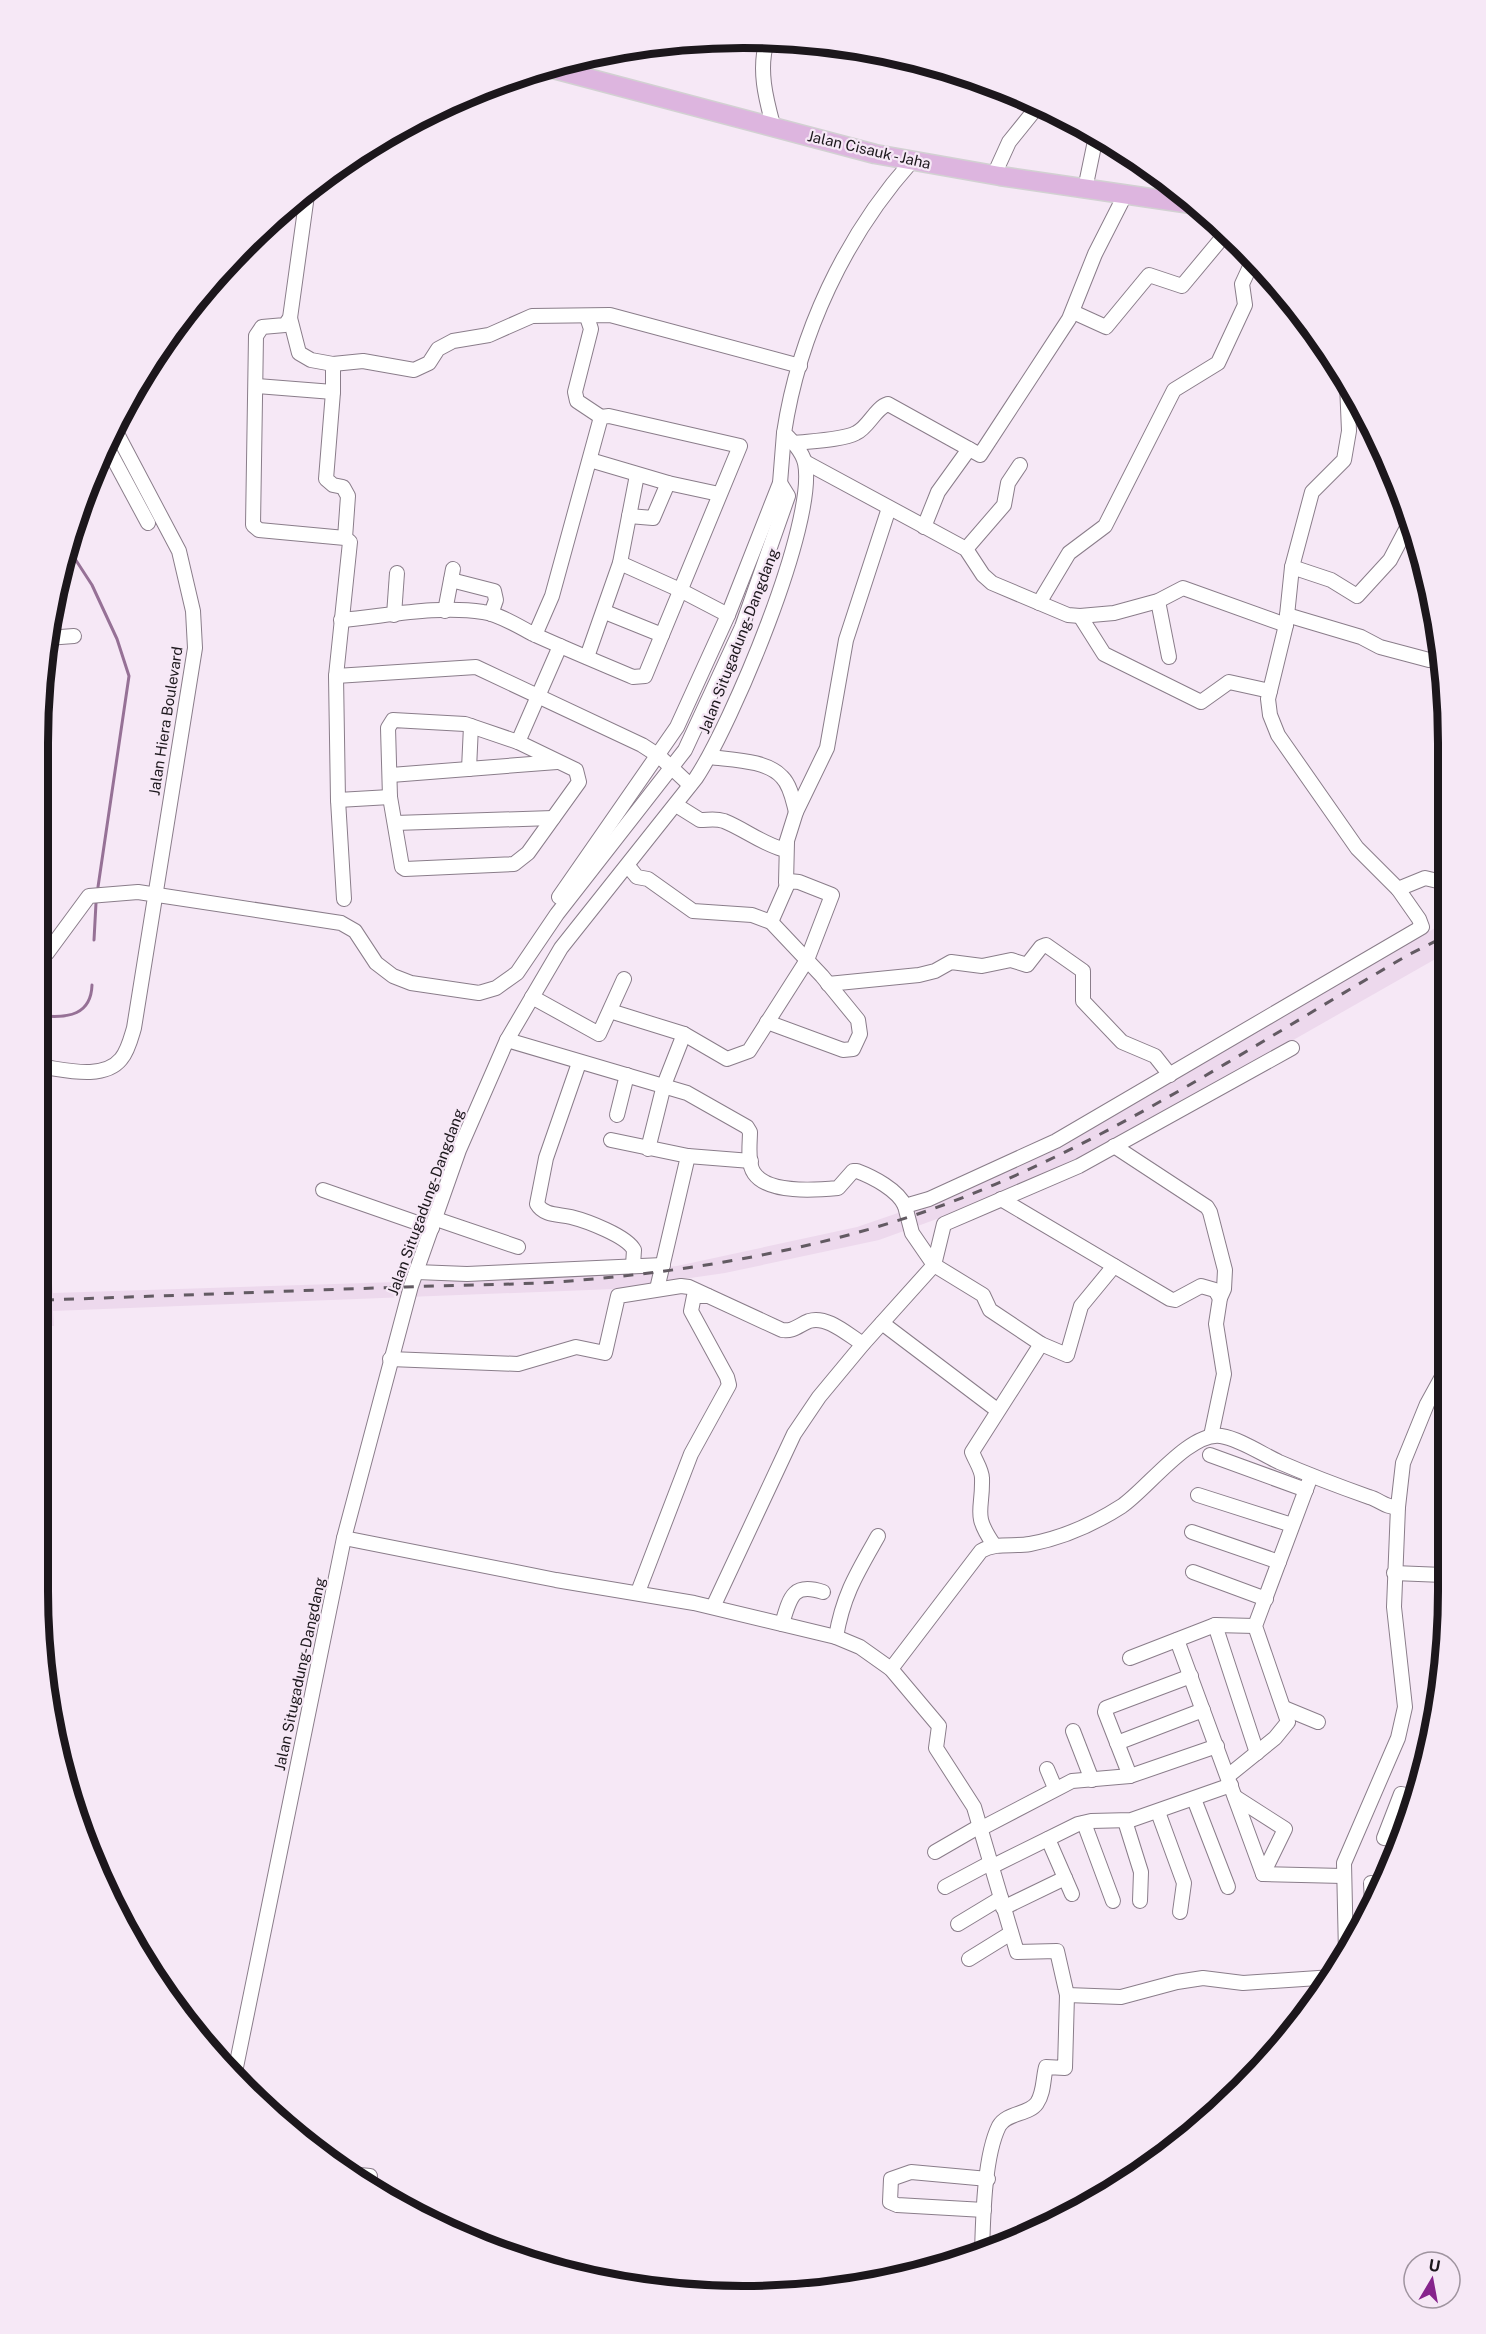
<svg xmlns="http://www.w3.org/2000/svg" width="1486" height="2334" viewBox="0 0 1486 2334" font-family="'Public Sans',sans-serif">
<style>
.built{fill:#edd9ed}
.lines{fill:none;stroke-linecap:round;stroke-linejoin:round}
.stream{stroke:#967196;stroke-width:3}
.minor-casing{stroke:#8a7d8a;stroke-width:16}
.major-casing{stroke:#d2d1d2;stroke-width:21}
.minor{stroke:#fff;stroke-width:14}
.major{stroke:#ddb5df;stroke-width:18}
.rail{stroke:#625a62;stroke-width:3;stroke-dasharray:10 10;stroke-linecap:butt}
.labels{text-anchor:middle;stroke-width:4.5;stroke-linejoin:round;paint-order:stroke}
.street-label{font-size:15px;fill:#1c171c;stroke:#f6e8f6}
.rim{fill:none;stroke:#1c171c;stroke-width:8}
</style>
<rect width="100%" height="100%" fill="#f6e8f6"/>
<polygon class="built" points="1446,922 1446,953 1151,1121 1068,1167 992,1199 879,1240 725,1273 614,1289 53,1311 54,1326 44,1326 44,1283 52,1283 53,1293 557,1277 677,1266 857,1227 930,1202 1061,1148 1258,1026"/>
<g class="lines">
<g class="stream">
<polyline points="68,548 92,585 117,639 129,676 98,887"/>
<polyline points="94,940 96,903"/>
<path d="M44,1016C68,1018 91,1015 92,985"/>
</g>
<g class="minor-casing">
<g id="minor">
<path d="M767,41C758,69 766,99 773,125"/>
<polyline points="994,175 1009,142 1038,106"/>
<polyline points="308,188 290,318 285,325 262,327 256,336 253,525 259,530 345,538 350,542 336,676 338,800 344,899"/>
<polyline points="1085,189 1095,141 1101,136"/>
<polyline points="1073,312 1106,327 1149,275 1182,286 1227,232"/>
<polyline points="587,317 591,329 575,392 577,401 601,417"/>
<polyline points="290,318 299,353 311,360 333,364 333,392 326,479 333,485 343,487 348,496 345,538"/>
<polyline points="333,364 363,361 414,370 429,363 438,349 453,341 489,335 532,316 610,315 800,366"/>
<polyline points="1347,384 1349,431 1344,460 1312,492 1292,567 1286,625 1268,699 1270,715 1278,735 1357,848 1398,889 1425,878 1446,883"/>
<polyline points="257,386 333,392"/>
<polyline points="105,443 148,523"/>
<path d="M794,443C811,441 843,440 856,433C869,427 875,408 888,404L980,455L1069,319L1095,254L1125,195"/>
<polyline points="590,460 668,483 719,494"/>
<polyline points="805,462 966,549 983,575 992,583 1068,615 1080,616 1114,613 1158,601 1183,588 1286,625"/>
<polyline points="629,516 653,518 668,483"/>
<polyline points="924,527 938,492 969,449"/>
<polyline points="966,549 1004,505 1008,483 1020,465"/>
<polyline points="620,563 680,590 728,615"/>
<polyline points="1292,567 1331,580 1357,596 1390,560 1410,522"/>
<polyline points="451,580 494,591 496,600 491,614"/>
<polyline points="1158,601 1169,657"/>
<polyline points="1039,603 1069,553 1105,526 1174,390 1218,363 1245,305 1242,284 1253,260"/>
<polyline points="445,611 453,569"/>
<polyline points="605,612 662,635"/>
<polyline points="394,615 397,573"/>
<polyline points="1287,615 1361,637 1380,647 1429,660"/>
<polyline points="1080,616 1104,654 1201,702 1229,682 1270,691"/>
<path d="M341,620C387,616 437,605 483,612C499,614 518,626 533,634C566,649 600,663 633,677L645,676L740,446L609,416L601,417L552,596L535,635"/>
<polyline points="47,638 74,636"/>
<polyline points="587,657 620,563 637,475"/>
<polyline points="336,676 476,667 642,745 659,756 690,785"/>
<polygon points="393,720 465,724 518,742 576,770 579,782 528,853 514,864 405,869 402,867 390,797 388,728"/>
<polyline points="518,742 560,646"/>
<path d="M710,757C732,760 767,760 782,777C791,786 793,801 796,812"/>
<polyline points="469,769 471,726"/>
<polyline points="391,775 557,762"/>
<polyline points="338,800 390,797"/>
<path d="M676,805L700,820C709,820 715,818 724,821C744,829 761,843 782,849L785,847L796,812L827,748L846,640L889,508"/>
<polyline points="395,823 553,818"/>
<polyline points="628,866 637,877 648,879 693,911 752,915 771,922 822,976 858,1020 860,1034 853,1049 843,1050 767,1022"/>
<polyline points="786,883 787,842"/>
<polyline points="559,897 677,727 728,615 780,483 784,433"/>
<polyline points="44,954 47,953 89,896 138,892 341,923 355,931 376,963 393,976 411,983 479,993 496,988 517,973 557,914 685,750 742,627 788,496 780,483"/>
<polyline points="828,984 919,975 935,971 951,962 982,966 1011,960 1027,965 1041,947 1046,945 1083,971 1083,1001 1122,1042 1155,1056 1170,1075"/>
<polyline points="532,997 599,1034 624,979"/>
<polyline points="610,1011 684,1034 727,1059 749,1051 807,960 832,895 799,882 789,881 771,922"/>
<path d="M507,1040L687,1093L747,1127L750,1132C750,1143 747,1163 754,1173C768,1194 817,1190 838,1188L853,1171H857C873,1177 898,1190 905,1206L929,1199L1056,1141L1422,927L1419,919L1398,889"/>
<path d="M579,1063L546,1158L537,1204C544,1216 559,1214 571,1217C587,1221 627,1236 634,1250L633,1265"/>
<path d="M44,1067C66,1070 104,1080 121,1059C128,1051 131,1038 134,1028L195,648L193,611L179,551L113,426"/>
<polyline points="617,1115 627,1075"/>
<polyline points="611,1140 688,1156 657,1289"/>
<polyline points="1114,1146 1207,1207 1210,1212 1225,1270 1224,1289 1220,1298 1216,1324 1224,1374 1211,1436"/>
<polyline points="648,1149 664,1085 684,1034"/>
<polyline points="688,1156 751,1161"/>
<polyline points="323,1190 432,1228"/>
<polyline points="1001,1199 1170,1299 1175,1300 1201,1286 1215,1290 1220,1298"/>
<polyline points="905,1206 912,1233 934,1265 983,1295 990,1310 1041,1344 1067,1355 1081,1306 1114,1266"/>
<polyline points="436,1219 518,1247"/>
<polyline points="416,1272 467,1274 663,1265"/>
<polyline points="882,1323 997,1410"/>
<path d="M390,1359L518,1364L576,1347L605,1353L618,1296L681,1286L689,1287L782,1330C793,1332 799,1325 809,1321C827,1315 848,1335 863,1344"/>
<polyline points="1210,1455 1306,1490"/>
<polyline points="1198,1495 1292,1525"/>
<polyline points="1192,1532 1279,1562"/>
<path d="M344,1538L556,1580L694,1603L836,1637L860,1647L891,1669L939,1726L936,1748L974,1807L1017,1952L1057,1951L1067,1995L1065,2068L1046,2067C1043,2078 1044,2093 1037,2103C1029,2115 1007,2112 999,2126C984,2156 983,2219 982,2253"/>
<path d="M994,1545C972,1513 983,1512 982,1478C982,1470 975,1460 972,1452L1041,1344"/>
<polyline points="1193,1572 1266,1599"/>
<polyline points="1394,1573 1443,1575"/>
<polyline points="638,1592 691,1454 729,1385 727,1377 691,1311 694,1296 708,1296"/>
<polyline points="713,1607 794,1434 819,1397 863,1344 934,1265 944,1224 1079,1166 1292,1048"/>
<path d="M782,1624C790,1597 793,1582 823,1592"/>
<polyline points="1215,1625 1257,1753"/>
<path d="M836,1637C843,1595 857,1573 878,1536"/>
<polyline points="1177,1640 1263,1874 1343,1876"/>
<polyline points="1130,1658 1215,1625 1255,1626"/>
<path d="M891,1669L981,1551C996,1542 1013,1547 1030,1544C1062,1538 1094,1524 1122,1506C1147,1489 1190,1431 1221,1436C1240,1439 1262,1454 1279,1462C1309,1475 1338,1486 1369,1497C1380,1500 1386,1508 1398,1507"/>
<polyline points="1284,1708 1318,1722"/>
<polyline points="1073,1731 1092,1780"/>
<polyline points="1117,1743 1203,1710"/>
<polyline points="1047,1769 1055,1788"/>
<polyline points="1130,1776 1105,1712 1106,1708 1191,1676"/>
<polyline points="1228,1776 1275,1738 1288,1722 1255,1626 1311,1476"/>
<polyline points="1235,1797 1285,1829 1263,1874"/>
<polyline points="1194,1799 1228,1887"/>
<polyline points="1158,1812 1184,1883 1180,1912"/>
<polyline points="1125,1821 1141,1872 1140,1901"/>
<polyline points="1084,1823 1113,1901"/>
<polyline points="980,1829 1072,1781 1130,1776 1217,1746"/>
<polyline points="1048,1839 1072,1894"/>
<polyline points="1400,1840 1384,1838 1401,1794 1412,1796"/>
<polyline points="935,1852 980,1826"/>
<polyline points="991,1867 1078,1824 1091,1821 1131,1820 1231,1785"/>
<polyline points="945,1887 990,1863"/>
<polyline points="1372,1903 1371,1883 1382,1885"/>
<polyline points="1003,1908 1065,1878"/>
<polyline points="958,1924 1001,1898"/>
<polyline points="1346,1953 1344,1863 1398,1738 1405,1707 1394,1607 1398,1507 1403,1463 1427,1404 1444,1373"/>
<polyline points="969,1959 1011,1933"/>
<polyline points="1067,1995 1121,1997 1177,1982 1203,1978 1243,1983 1333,1977"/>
<path d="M234,2077L344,1538L411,1286L459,1150L507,1040L561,948L696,778C731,725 817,523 805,463C802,451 792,441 784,433C799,334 845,236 912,161"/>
<polyline points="349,2174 370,2176"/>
<polyline points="984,2210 897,2205 890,2202 891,2179 911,2172 988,2179"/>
</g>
</g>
<g class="major-casing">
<polyline id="major" points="546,67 875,154 1000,176 1198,205"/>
</g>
<use href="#minor" class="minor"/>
<use href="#major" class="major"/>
<path class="rail" d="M44,1300C164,1296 284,1291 405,1287C456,1285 506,1285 557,1282C679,1273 802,1253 918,1214C1094,1154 1250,1046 1410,954L1446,936"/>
</g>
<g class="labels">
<g class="street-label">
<text transform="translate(869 150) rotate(13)" y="5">Jalan Cisauk - Jaha</text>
<text transform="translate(739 641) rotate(-69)" y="5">Jalan Situgadung-Dangdang</text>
<text transform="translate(166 721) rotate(-81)" y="5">Jalan Hiera Boulevard</text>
<text transform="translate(426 1202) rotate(-70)" y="5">Jalan Situgadung-Dangdang</text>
<text transform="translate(300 1674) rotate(-78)" y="5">Jalan Situgadung-Dangdang</text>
</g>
</g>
<path d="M0 0H1486V2334H0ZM743 48H743A695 695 0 0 1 1438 743V1591A695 695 0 0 1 743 2286H743A695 695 0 0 1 48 1591V743A695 695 0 0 1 743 48Z" fill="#f6e8f6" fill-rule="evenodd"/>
<path class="rim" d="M743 48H743A695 695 0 0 1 1438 743V1591A695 695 0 0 1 743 2286H743A695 695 0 0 1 48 1591V743A695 695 0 0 1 743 48Z"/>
<g transform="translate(1432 2280) rotate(10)"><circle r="28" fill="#f6e8f6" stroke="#9f949f" stroke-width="1.5"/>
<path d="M0-4.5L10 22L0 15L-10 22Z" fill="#86238c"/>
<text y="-9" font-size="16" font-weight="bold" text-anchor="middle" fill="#1c171c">U</text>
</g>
</svg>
